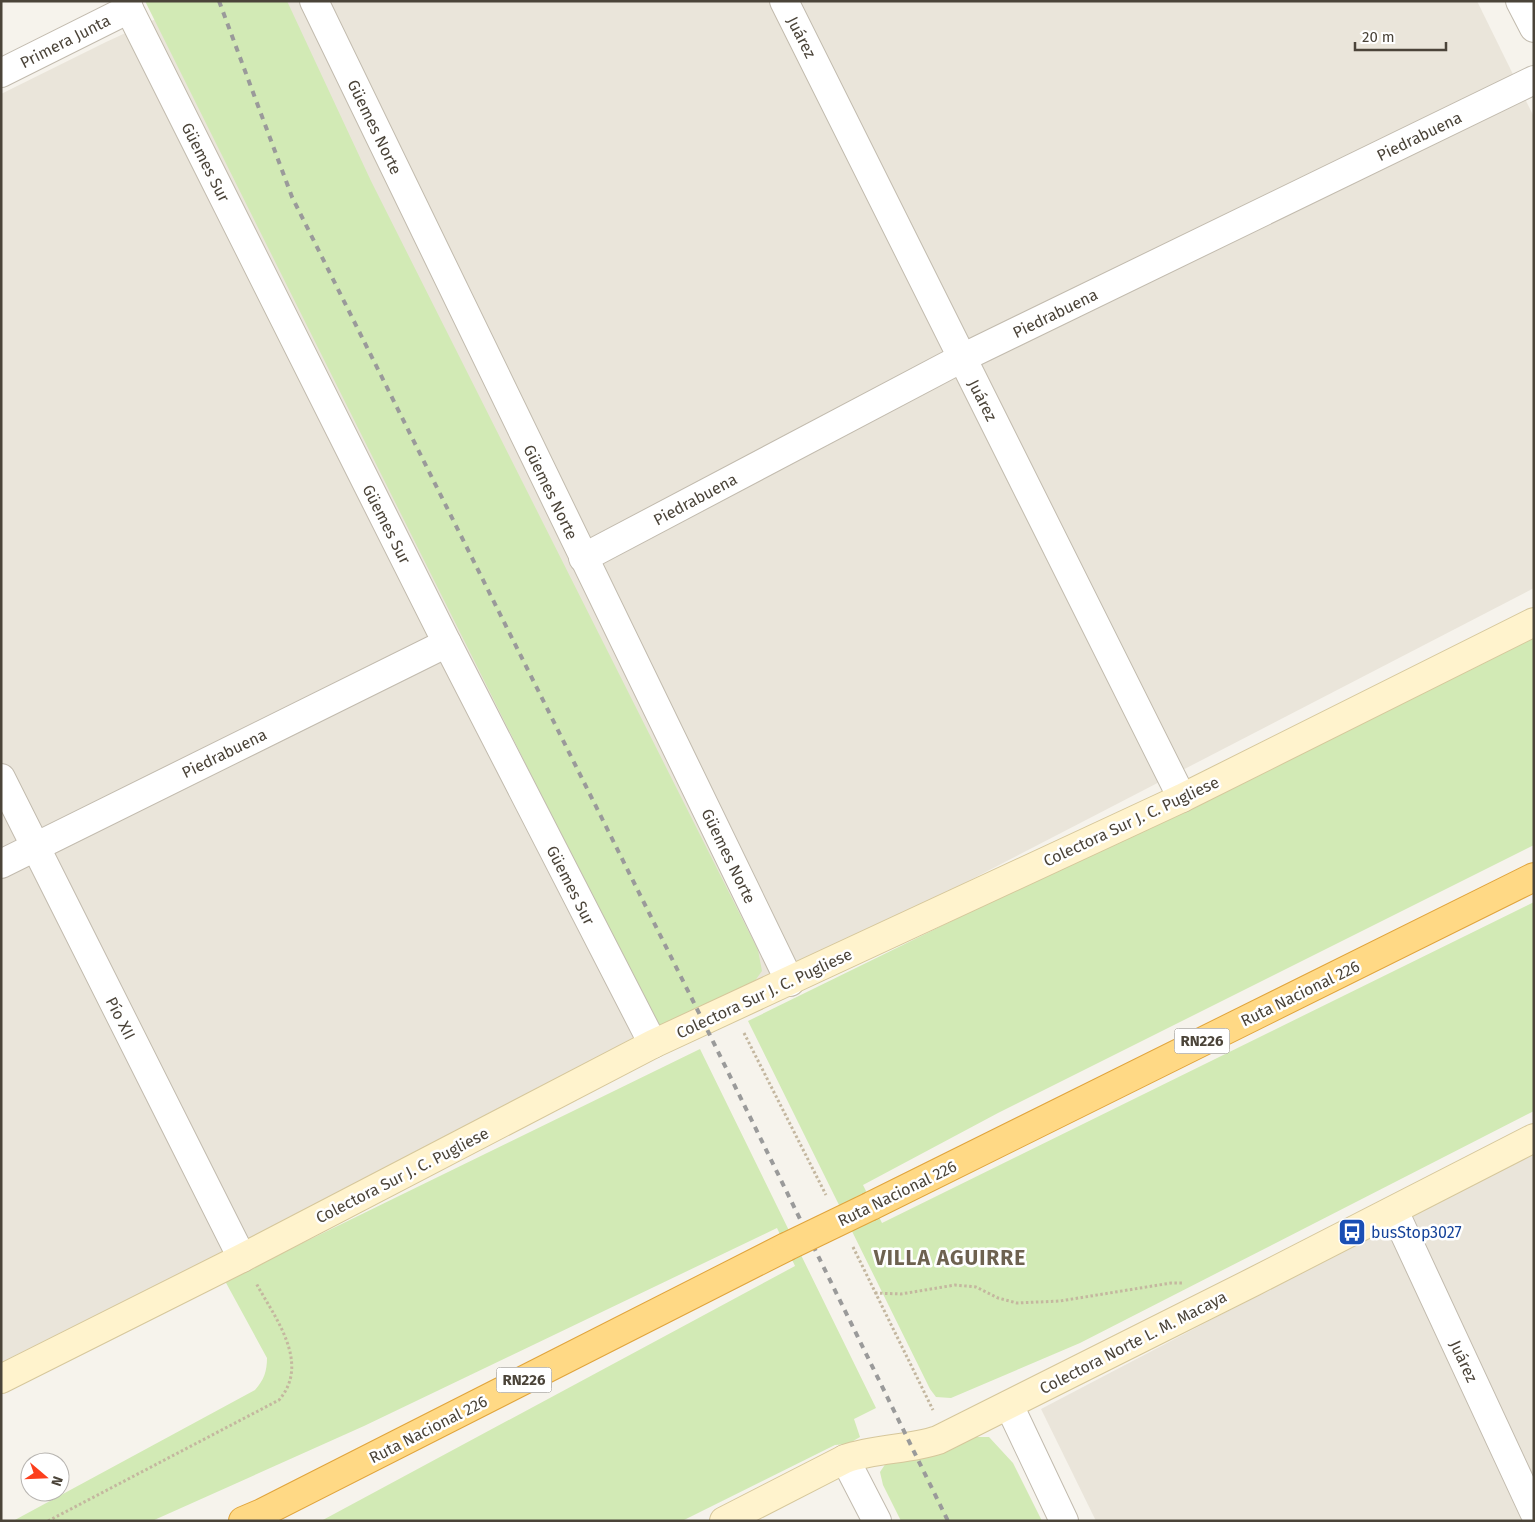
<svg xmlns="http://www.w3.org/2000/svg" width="1535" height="1522" viewBox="0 0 1535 1522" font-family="'Fira Sans',sans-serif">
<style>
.residential{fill:#eae5da}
.green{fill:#d2eab5}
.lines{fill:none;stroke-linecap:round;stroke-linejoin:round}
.minor-casing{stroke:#c2bbae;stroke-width:30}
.tertiary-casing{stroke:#c2bbae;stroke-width:30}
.secondary-casing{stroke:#d6c79b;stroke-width:30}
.trunk-casing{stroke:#e0a43c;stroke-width:30}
.path{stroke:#c4b79f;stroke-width:3;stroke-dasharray:2.5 2.5;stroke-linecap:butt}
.minor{stroke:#fff;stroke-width:28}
.tertiary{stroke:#fff;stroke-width:28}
.secondary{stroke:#fff3cd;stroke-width:28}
.trunk{stroke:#ffd985;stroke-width:28}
.rail{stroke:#9a9a9a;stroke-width:4;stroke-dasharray:6 6;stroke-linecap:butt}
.trunk-bridge-casing{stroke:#e0a43c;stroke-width:30;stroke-linecap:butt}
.trunk-bridge{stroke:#ffd985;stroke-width:28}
.labels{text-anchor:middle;stroke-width:5;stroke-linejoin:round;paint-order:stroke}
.shield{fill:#fff;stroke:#817c74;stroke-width:1}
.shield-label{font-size:15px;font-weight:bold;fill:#4b4439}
.street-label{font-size:16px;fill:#4b4439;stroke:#fff}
.transit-label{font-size:16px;fill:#164399;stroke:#fff;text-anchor:start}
.district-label{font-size:21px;font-weight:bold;letter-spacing:1px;fill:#6e6250;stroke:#fff}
</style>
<rect width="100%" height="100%" fill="#f6f3ec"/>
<g class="residential">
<polygon points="195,1 1477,1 1534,117 1534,588 1,1382 1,94 106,42"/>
<polygon points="1534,1151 1534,1521 1096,1521 1041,1409"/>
</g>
<g class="green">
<polygon points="145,1 287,1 371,181 758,950 762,971 747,992 675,1025 660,1025 649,1011"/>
<polygon points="1534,635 1534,845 998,1113 863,1185 882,1223 1534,902 1534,1111 1080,1343 951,1398 936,1397 930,1389 748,1021"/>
<path d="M700,1049L876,1408L854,1419L860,1437L848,1444L835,1445L682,1521H321L795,1266L777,1228L364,1426L152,1521H13L255,1390C264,1380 267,1371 267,1358L225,1281Z"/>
<polygon points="969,1437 989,1437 1013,1463 1042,1521 901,1521 883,1485 880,1472 886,1463"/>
</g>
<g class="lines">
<g class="minor-casing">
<g id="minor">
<polyline points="314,1 790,982"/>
<polyline points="129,9 447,643 653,1044"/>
<polyline points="583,558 962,358 1534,80"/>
<polyline points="1,778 242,1258"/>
<polyline points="1,864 447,643"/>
<polyline points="1394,1211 1534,1512"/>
<polyline points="1009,1405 1064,1521"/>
<polyline points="845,1459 877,1521"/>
</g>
</g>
<g class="tertiary-casing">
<g id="tertiary">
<polyline points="784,1 1182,798"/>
<polyline points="1520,1 1534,28"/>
<polyline points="1,73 129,9 127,1"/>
</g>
</g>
<g class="secondary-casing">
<g id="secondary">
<polyline points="1,1379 242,1258 653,1044 1182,798 1534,622"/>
<path d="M724,1521L845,1459C875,1448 908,1450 938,1440L1253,1282L1534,1138"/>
</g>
</g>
<g class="trunk-casing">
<g id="trunk">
<polyline points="871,1206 1534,877"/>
<polyline points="243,1521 262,1513 786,1247"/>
</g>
</g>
<g class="path">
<polyline points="744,1033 826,1195"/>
<polyline points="853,1247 933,1410"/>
<polyline points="875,1293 901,1294 955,1285 976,1287 998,1298 1017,1303 1060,1301 1171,1283 1183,1283"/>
<path d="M48,1521L279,1400C311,1363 275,1318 256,1283"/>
</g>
<use href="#minor" class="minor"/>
<use href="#tertiary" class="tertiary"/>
<use href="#secondary" class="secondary"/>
<use href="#trunk" class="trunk"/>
<polyline class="rail" points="219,1 292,197 703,1021 948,1521"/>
<g class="trunk-bridge-casing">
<polyline id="trunk-bridge" points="786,1247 871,1206"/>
</g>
<use href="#trunk-bridge" class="trunk-bridge"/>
</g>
<defs>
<g id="bus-square" transform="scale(1.4375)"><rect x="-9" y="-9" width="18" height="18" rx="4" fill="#1a4fb4" stroke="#fff"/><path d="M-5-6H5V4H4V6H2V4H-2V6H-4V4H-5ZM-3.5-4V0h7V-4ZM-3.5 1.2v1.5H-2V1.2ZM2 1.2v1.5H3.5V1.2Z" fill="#fff"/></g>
</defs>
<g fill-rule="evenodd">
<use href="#bus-square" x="1352" y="1232"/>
</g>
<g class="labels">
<g class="shield">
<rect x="1174.5" y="1028.5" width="55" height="25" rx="4"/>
<rect x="496.5" y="1367.5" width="55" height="25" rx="4"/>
</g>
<g class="shield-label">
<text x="1202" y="1046">RN226</text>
<text x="524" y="1385">RN226</text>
</g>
<g class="street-label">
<text transform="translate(802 37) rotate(63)" y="6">Juárez</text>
<text transform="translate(65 41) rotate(-27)" y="6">Primera Junta</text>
<text transform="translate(375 127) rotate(64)" y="6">Güemes Norte</text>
<text transform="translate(1419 136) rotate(-26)" y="6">Piedrabuena</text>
<text transform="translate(206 162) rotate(63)" y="6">Güemes Sur</text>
<text transform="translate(1055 313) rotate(-26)" y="6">Piedrabuena</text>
<text transform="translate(983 400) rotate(63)" y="6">Juárez</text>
<text transform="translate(551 492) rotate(64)" y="6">Güemes Norte</text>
<text transform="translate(695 499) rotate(-28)" y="6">Piedrabuena</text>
<text transform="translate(387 524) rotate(63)" y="6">Güemes Sur</text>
<text transform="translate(224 753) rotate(-26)" y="6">Piedrabuena</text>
<text transform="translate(1131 821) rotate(-25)" y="6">Colectora Sur J. C. Pugliese</text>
<text transform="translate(729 856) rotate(64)" y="6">Güemes Norte</text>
<text transform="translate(571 885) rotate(63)" y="6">Güemes Sur</text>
<text transform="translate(764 993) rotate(-25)" y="6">Colectora Sur J. C. Pugliese</text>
<text transform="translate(1300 993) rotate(-26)" y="6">Ruta Nacional 226</text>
<text transform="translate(121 1018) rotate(63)" y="6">Pío XII</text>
<text transform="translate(402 1175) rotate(-27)" y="6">Colectora Sur J. C. Pugliese</text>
<text transform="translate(897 1193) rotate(-26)" y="6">Ruta Nacional 226</text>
<text transform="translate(1133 1342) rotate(-27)" y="6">Colectora Norte L. M. Macaya</text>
<text transform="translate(1464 1361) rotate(65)" y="6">Juárez</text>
<text transform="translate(428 1429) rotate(-27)" y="6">Ruta Nacional 226</text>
</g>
<g class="transit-label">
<text x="1371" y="1238">busStop3027</text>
</g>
<g class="district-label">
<text x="950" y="1265">VILLA AGUIRRE</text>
</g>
</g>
<rect width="1535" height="1522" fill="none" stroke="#4b4439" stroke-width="5"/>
<g transform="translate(45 1477) rotate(109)"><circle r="24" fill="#ffffff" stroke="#b7b4b0"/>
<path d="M0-4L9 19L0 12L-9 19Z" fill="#fc3f1d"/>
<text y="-8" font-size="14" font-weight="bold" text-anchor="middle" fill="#4b4439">N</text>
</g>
<path d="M1355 42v8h91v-8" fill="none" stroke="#4b4439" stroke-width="2.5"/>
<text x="1362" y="42" font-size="15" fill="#4b4439" stroke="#ffffff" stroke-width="4" paint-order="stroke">20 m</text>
</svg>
